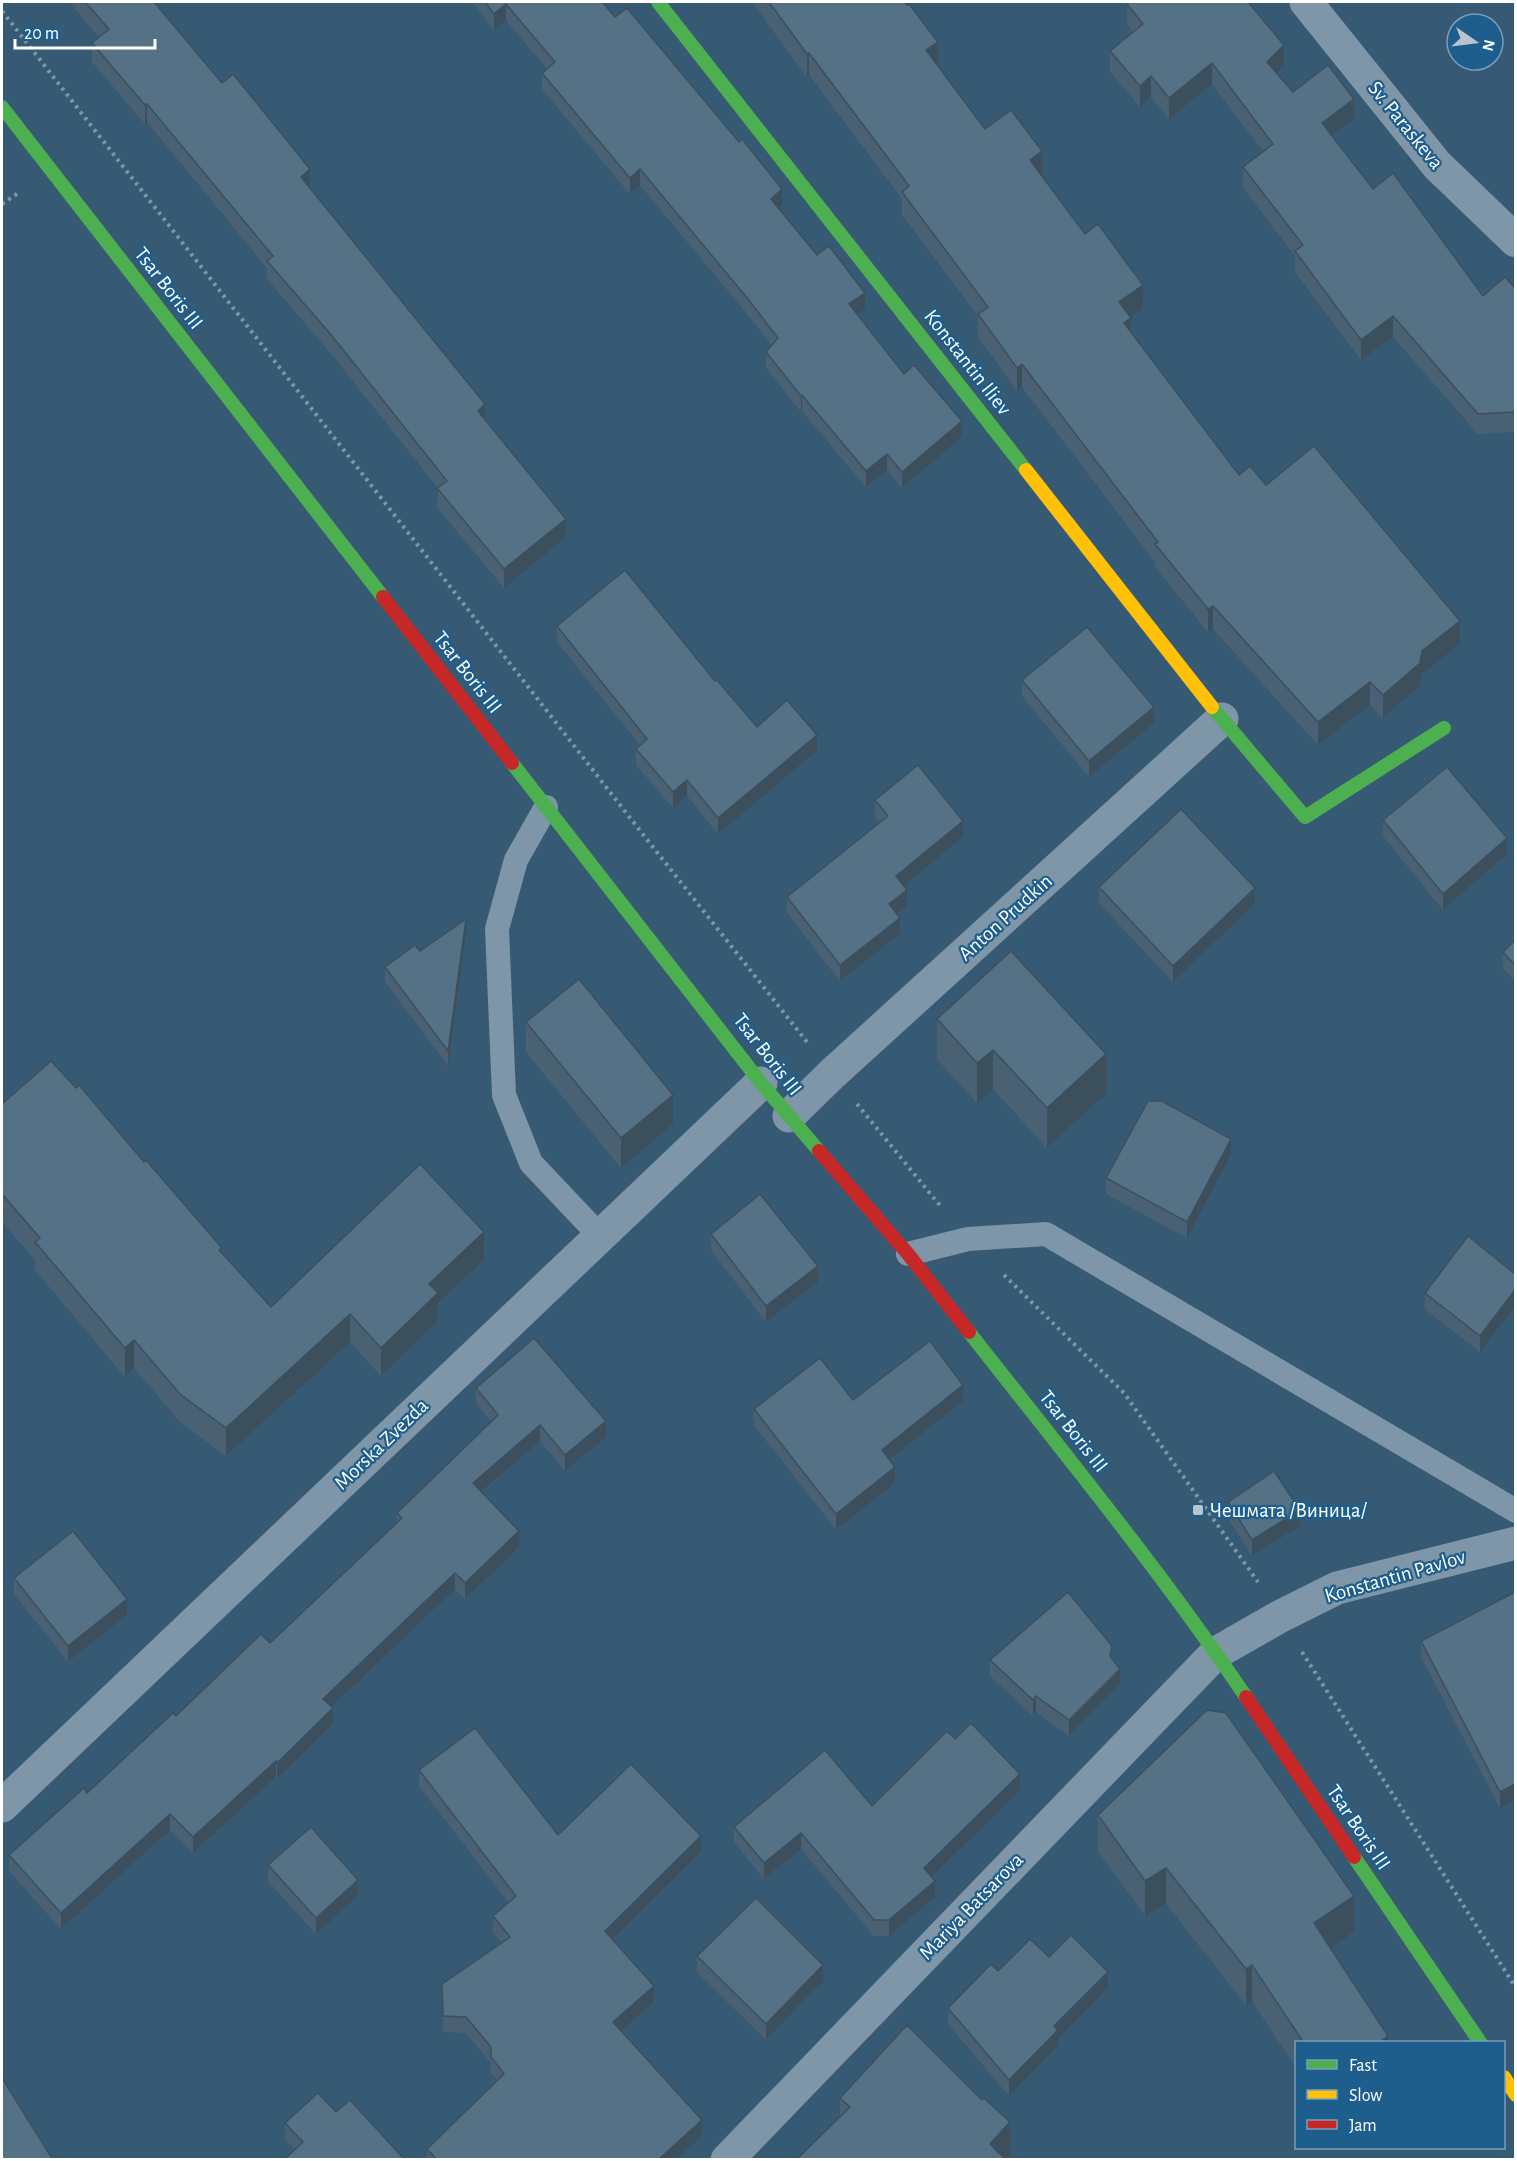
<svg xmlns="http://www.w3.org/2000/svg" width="1517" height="2161" viewBox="0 0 1517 2161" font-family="'Alegreya Sans',sans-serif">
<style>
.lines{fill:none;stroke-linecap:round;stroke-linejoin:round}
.path{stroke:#7e96a7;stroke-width:4;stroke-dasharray:3 4.5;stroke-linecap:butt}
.lane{stroke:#7e96a7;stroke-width:24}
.street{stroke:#7e96a7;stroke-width:33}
.fast{stroke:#4caf50;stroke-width:14}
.slow{stroke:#ffc107;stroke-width:14}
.jam{stroke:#c62828;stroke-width:14}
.wall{fill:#496172}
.shaded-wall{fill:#3c4f5d}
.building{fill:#557185;stroke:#3c4f5d;stroke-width:1.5}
.poi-dot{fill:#b9c5ce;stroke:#1e5e8d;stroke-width:2}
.labels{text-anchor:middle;stroke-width:4.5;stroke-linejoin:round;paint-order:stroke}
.street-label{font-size:21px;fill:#fff;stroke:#1e5e8d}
.poi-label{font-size:21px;fill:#fff;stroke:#1e5e8d;text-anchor:start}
</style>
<rect width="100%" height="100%" fill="#375a74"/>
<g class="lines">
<g class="path">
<polyline points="2,11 645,837 807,1042"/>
<polyline points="2,204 17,194"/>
<polyline points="857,1104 942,1208"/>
<polyline points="1004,1275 1124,1393 1258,1582"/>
<polyline points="1302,1652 1516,1988"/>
</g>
<g class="lane">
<polyline points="546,807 516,860 497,929 504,1095 531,1163 599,1235"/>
<polyline points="908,1254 968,1239 1046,1234 1516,1511"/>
</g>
<g class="street">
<polyline points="1306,2 1437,165 1516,241"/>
<polyline points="789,1116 832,1074 1222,719"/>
<polyline points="2,1806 761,1083"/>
<polyline points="727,2160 1216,1653 1279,1617 1337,1588 1516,1543"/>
</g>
<g class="fast">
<polyline points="658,2 1026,470"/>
<polyline points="2,107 383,597"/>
<polyline points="1212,707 1305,817 1444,728"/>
<polyline points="512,763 761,1083 819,1151"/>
<path d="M969,1332C1063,1452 1160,1570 1246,1697"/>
<polyline points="1354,1857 1480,2042"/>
</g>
<g class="slow">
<polyline points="1026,470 1212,707"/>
<polyline points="1504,2077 1516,2095"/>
</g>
<g class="jam">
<polyline points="383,597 512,763"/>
<polyline points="819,1151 908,1254 969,1332"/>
<polyline points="1246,1697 1354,1857"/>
</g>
</g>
<g class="wall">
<polygon points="69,2 154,2 310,187 310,188 485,420 566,537 504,588 437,507 438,488 333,356 267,279 267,268 147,122 145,124 92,62 92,43 99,37"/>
<polygon points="473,2 602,2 782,205 778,208 817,255 865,309 857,314 904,374 962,437 902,488 887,470 866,487 802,411 801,412 766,368 766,352 772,346 748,315 640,185 630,194 542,89 542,73 547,69 506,20 494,30"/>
<polygon points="752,2 904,2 938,64 937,65 985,129 1042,174 1041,174 1085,234 1143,308 1130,317 1131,333 1239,475 1266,485 1460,644 1422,674 1420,686 1383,718 1370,705 1318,745 1213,629 1208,632 1155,567 1155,562 1022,387 1017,391 978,337 978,316 902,215 902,199 809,75 807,77"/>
<polygon points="1123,2 1248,2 1284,66 1276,73 1293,92 1354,119 1332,136 1373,189 1483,296 1515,288 1515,432 1478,434 1393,337 1361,360 1295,272 1295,256 1243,188 1243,167 1263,151 1212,84 1169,119 1151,97 1140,107 1110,71 1110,51 1133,32 1127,24 1127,6"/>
<polygon points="557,626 715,681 757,727 817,751 718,834 687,796 673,808 636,765 636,749 640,745 557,642"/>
<polygon points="1022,680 1154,723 1089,777 1022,696"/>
<polygon points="875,800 963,837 903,885 907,906 897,914 900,934 840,981 787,913 787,897 880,822 875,816"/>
<polygon points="1383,820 1507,854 1443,910 1383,836"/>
<polygon points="1099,887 1255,904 1173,982 1099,903"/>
<polygon points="466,934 448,1066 385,982 385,967 420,951"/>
<polygon points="1515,940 1515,981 1503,968 1503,952"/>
<polygon points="937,1019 1106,1094 1047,1148 993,1089 977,1103 937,1059"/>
<polygon points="526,1022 673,1124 621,1168 526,1052"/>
<polygon points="2,1104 222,1253 271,1307 484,1260 438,1303 438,1321 381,1376 350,1342 226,1456 180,1422 134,1368 125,1377 35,1270 35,1260 2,1222"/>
<polygon points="1231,1155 1187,1238 1106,1194 1106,1178"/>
<polygon points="711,1234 818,1282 766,1322 711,1250"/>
<polygon points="1515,1274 1480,1352 1425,1309 1425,1293"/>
<polygon points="476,1388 606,1437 565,1471 540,1441 482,1492 519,1547 465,1599 455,1589 331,1707 333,1724 277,1779 276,1777 193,1853 170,1830 61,1929 9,1871 9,1855 87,1793 176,1716 270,1643 397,1522 397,1513 491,1422 476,1403"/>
<polygon points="853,1400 963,1401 890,1460 895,1483 836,1530 754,1425 754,1409"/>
<polygon points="1228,1502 1300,1526 1252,1556 1228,1518"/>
<polygon points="14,1578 127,1615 68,1662 14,1594"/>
<polygon points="1515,1592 1500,1808 1421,1657 1421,1641"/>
<polygon points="1112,1659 1120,1685 1069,1736 1036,1712 1033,1716 990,1676 990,1660"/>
<polygon points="955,1739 1020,1790 931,1876 935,1897 889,1936 874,1936 801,1849 764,1879 734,1842 734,1827 872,1806"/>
<polygon points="419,1770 558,1835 701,1852 613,1940 654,2002 621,2031 702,2136 676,2160 427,2160 427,2149 497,2080 491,2073 491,2063 466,2033 443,2032 442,1984 502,1943 493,1932 493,1916 509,1903 419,1786"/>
<polygon points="1098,1815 1354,1932 1330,1948 1388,2043 1296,2043 1296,2068 1252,2001 1246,2005 1166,1904 1145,1916 1098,1851"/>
<polygon points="268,1865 358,1896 316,1934 268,1881"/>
<polygon points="697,1956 823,1981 766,2040 697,1972"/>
<polygon points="1049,1957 1108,1988 1058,2039 1058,2046 1009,2096 948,2024 948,2008 998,1971"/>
<polygon points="840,2098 1010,2160 840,2116"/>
<polygon points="336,2112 405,2160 287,2160 287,2157 295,2150 285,2139 285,2123"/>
</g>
<g class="shaded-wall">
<polygon points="506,4 506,20 494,30 494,14"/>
<polygon points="938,42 938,64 926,73 926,50"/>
<polygon points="1284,45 1284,66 1267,82 1267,62"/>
<polygon points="809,53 809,75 807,77 807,54"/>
<polygon points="1212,63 1212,84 1169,119 1169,98"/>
<polygon points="1151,76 1151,97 1140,107 1140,86"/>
<polygon points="1354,99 1354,119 1322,143 1322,123"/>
<polygon points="147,104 147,122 145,124 145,105"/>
<polygon points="1042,151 1042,174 1030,183 1030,160"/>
<polygon points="310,169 310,187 301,195 301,177"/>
<polygon points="640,169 640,185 630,194 630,178"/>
<polygon points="782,189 782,205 771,215 771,199"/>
<polygon points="1143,285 1143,308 1119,325 1119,302"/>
<polygon points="865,293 865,309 849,320 849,304"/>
<polygon points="1393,316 1393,337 1361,360 1361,340"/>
<polygon points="1131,318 1131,341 1124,323"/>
<polygon points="1022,364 1022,387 1017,391 1017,368"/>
<polygon points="802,395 802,411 801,412 801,396"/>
<polygon points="485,404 485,423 478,411"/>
<polygon points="962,421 962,437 902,488 902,472"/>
<polygon points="887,454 887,470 866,487 866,471"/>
<polygon points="566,519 566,537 504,588 504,569"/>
<polygon points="1213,606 1213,629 1208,632 1208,609"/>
<polygon points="1460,621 1460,644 1422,674 1420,686 1383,718 1383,695 1422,651"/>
<polygon points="1370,682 1370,705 1318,745 1318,722"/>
<polygon points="1154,707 1154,723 1089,777 1089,761"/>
<polygon points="817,735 817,751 718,834 718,818"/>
<polygon points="687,780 687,796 673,808 673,792"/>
<polygon points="963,821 963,837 896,892 896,876"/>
<polygon points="1507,838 1507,854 1443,910 1443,894"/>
<polygon points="1255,888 1255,904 1173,982 1173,966"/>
<polygon points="907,890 907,906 889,920 889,904"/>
<polygon points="900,918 900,934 840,981 840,965"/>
<polygon points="466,919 466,934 448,1066 448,1051"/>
<polygon points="993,1050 993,1089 977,1103 977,1063"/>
<polygon points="1106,1054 1106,1094 1047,1148 1047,1108"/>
<polygon points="673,1095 673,1124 621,1168 621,1138"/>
<polygon points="1231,1139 1231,1155 1187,1238 1187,1222"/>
<polygon points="484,1232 484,1260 438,1303 438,1321 381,1376 381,1348 429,1284"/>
<polygon points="818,1266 818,1282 766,1322 766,1306"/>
<polygon points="1515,1290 1515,1306 1480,1352 1480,1336"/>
<polygon points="350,1314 350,1342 226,1456 226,1428"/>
<polygon points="134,1340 134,1368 125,1377 125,1348"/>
<polygon points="963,1385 963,1401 882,1466 882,1450"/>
<polygon points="606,1421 606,1437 565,1471 565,1455"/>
<polygon points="540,1425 540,1441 473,1499 473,1483"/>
<polygon points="895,1467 895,1483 836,1530 836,1514"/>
<polygon points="1300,1510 1300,1526 1252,1556 1252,1540"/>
<polygon points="519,1531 519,1547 465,1599 465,1583"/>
<polygon points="455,1573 455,1589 323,1715 323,1699"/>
<polygon points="127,1599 127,1615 68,1662 68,1646"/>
<polygon points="1120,1669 1120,1685 1069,1736 1069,1720"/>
<polygon points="1036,1696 1036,1712 1033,1716 1033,1700"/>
<polygon points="333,1708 333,1724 277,1779 277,1763"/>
<polygon points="276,1761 276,1777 193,1853 193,1837"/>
<polygon points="1020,1774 1020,1790 924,1884 924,1868"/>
<polygon points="1515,1784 1515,1800 1500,1808 1500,1792"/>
<polygon points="170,1814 170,1830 61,1929 61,1913"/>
<polygon points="801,1833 801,1849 764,1879 764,1863"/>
<polygon points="701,1836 701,1852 605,1947 605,1931"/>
<polygon points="1166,1868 1166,1904 1145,1916 1145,1881"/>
<polygon points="358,1880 358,1896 316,1934 316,1918"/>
<polygon points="935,1881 935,1897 889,1936 889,1920"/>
<polygon points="1354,1896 1354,1932 1314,1959 1314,1923"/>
<polygon points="823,1965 823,1981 766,2040 766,2024"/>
<polygon points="1252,1965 1252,2001 1246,2005 1246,1969"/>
<polygon points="1108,1972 1108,1988 1058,2039 1058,2046 1009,2096 1009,2080 1054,2026"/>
<polygon points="654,1986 654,2002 613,2038 613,2022"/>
<polygon points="1388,2036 1388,2043 1378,2043"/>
<polygon points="702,2120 702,2136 676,2160 658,2160"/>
<polygon points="1010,2122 1010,2160 990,2160 990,2144"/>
</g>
<g class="building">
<polygon points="85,2 154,2 222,83 233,74 310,169 301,177 485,404 478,411 566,519 504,569 437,488 447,481 333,337 267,261 273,256 147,104 145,105 92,43 109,29"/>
<polygon points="485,2 602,2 615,17 627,8 739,142 742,139 782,189 771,199 817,255 829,246 865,293 849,304 904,374 914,365 962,421 902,472 887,454 866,471 802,395 801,396 766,352 778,338 748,299 640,169 630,178 542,73 555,62 506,4 494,14"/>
<polygon points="769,2 904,2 907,5 909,4 938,42 926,50 985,129 1011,110 1042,151 1030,160 1085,234 1098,224 1143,285 1119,302 1131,318 1124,323 1239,475 1250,466 1266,485 1314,446 1460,621 1422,651 1420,663 1383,695 1370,682 1318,722 1213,606 1208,609 1155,544 1158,542 1022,364 1017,368 978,314 988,307 902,192 909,186 809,53 807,54"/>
<polygon points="1130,2 1248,2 1284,45 1267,62 1293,92 1328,65 1354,99 1322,123 1373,189 1393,173 1483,296 1505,277 1515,288 1515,412 1478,414 1393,316 1361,340 1295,251 1303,245 1243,167 1273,144 1212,63 1169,98 1151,76 1140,86 1110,51 1143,24 1127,4"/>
<polygon points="625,570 715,681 717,680 757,727 787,700 817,735 718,818 687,780 673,792 636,749 647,739 557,626"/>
<polygon points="1087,627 1154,707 1089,761 1022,680"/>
<polygon points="918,765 963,821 896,876 907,890 889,904 900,918 840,965 787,897 888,816 875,800"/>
<polygon points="1447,767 1507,838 1443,894 1383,820"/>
<polygon points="1181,809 1255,888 1173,966 1099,887"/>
<polygon points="466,919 448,1051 385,967 415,945 420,951"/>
<polygon points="1515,940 1515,965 1503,952"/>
<polygon points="1011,951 1106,1054 1047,1108 993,1050 977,1063 937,1019"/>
<polygon points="579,979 673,1095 621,1138 526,1022"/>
<polygon points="51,1061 76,1088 79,1085 144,1162 146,1160 222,1248 219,1250 271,1307 420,1164 484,1232 429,1284 438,1293 381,1348 350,1314 226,1428 180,1394 134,1340 125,1348 35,1242 40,1238 2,1194 2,1104"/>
<polygon points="1148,1101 1162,1101 1231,1139 1187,1222 1106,1178"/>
<polygon points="760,1194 818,1266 766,1306 711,1234"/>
<polygon points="1468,1236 1515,1274 1515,1290 1480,1336 1425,1293"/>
<polygon points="534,1338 606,1421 565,1455 540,1425 473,1483 519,1531 465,1583 455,1573 323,1699 333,1708 277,1763 276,1761 193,1837 170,1814 61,1913 9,1855 84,1788 87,1793 173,1713 176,1716 261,1634 270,1643 402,1518 397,1513 498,1415 476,1388"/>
<polygon points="930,1341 963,1385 882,1450 895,1467 836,1514 754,1409 820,1358 853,1400"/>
<polygon points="1274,1471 1300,1510 1252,1540 1228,1502"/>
<polygon points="73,1531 127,1599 68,1646 14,1578"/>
<polygon points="1068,1592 1112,1646 1110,1656 1120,1669 1069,1720 1036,1696 1033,1700 990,1660"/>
<polygon points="1515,1592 1515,1784 1500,1792 1421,1641"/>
<polygon points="1207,1710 1226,1713 1354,1896 1314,1923 1388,2036 1378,2043 1304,2043 1252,1965 1246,1969 1166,1868 1145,1881 1098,1815"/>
<polygon points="971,1723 1020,1774 924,1868 935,1881 889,1920 874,1920 801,1833 764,1863 734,1827 825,1750 872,1806 947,1731 955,1739"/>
<polygon points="475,1728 558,1835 631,1764 701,1836 605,1931 654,1986 613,2022 702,2120 658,2160 437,2160 427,2149 504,2074 491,2057 491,2047 466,2017 443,2016 442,1984 510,1937 493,1916 516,1896 419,1770"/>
<polygon points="311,1827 358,1880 316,1918 268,1865"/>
<polygon points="756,1898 823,1965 766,2024 697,1956"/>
<polygon points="1071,1935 1108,1972 1054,2026 1058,2030 1009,2080 948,2008 991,1964 998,1971 1030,1939 1049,1957"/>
<polygon points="907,2025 982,2100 984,2098 1010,2122 990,2144 1006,2160 796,2160 850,2107 840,2098"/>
<polygon points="2,2078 53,2160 2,2160"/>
<polygon points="318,2093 336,2112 350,2100 405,2160 289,2160 287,2157 303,2142 285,2123"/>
</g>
<rect class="poi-dot" x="1192" y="1504" width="12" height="12" rx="3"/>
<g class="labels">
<g class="street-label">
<text transform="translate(1406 125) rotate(51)" y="7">Sv. Paraskeva</text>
<text transform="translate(169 288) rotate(52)" y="7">Tsar Boris III</text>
<text transform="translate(968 362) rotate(52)" y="7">Konstantin Iliev</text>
<text transform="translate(468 672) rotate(52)" y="7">Tsar Boris III</text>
<text transform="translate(1005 917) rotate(-42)" y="7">Anton Prudkin</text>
<text transform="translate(768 1054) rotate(52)" y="7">Tsar Boris III</text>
<text transform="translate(1074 1431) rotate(52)" y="7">Tsar Boris III</text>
<text transform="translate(381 1444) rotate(-44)" y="7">Morska Zvezda</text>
<text transform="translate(1395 1576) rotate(-16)" y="7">Konstantin Pavlov</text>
<text transform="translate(1359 1827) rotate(56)" y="7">Tsar Boris III</text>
<text transform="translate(971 1906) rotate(-46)" y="7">Mariya Batsarova</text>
</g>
<g class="poi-label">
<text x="1210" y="1517">Чешмата /Виница/</text>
</g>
</g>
<rect width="1517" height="2161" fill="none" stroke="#ffffff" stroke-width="6"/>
<rect x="1295" y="2041" width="210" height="108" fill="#1e5e8d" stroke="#789ebb" stroke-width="1.5"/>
<rect x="1307" y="2060" width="30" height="9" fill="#4caf50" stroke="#789ebb" stroke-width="1.5"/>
<text x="1349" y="2071" font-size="18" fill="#ffffff">Fast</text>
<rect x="1307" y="2090" width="30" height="9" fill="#ffc107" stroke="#789ebb" stroke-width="1.5"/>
<text x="1349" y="2101" font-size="18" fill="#ffffff">Slow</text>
<rect x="1307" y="2120" width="30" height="9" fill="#c62828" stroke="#789ebb" stroke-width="1.5"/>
<text x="1349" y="2131" font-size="18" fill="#ffffff">Jam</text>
<g transform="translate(1475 42) rotate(104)"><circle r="28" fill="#1e5e8d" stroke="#789ebb" stroke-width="1.5"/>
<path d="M0-4.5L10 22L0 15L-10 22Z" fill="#b9c5ce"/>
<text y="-9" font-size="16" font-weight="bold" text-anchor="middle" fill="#ffffff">N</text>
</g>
<path d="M15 39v9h140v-9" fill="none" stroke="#ffffff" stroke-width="3"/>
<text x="24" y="39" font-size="18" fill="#ffffff" stroke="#1e5e8d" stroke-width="4.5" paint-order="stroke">20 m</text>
</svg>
